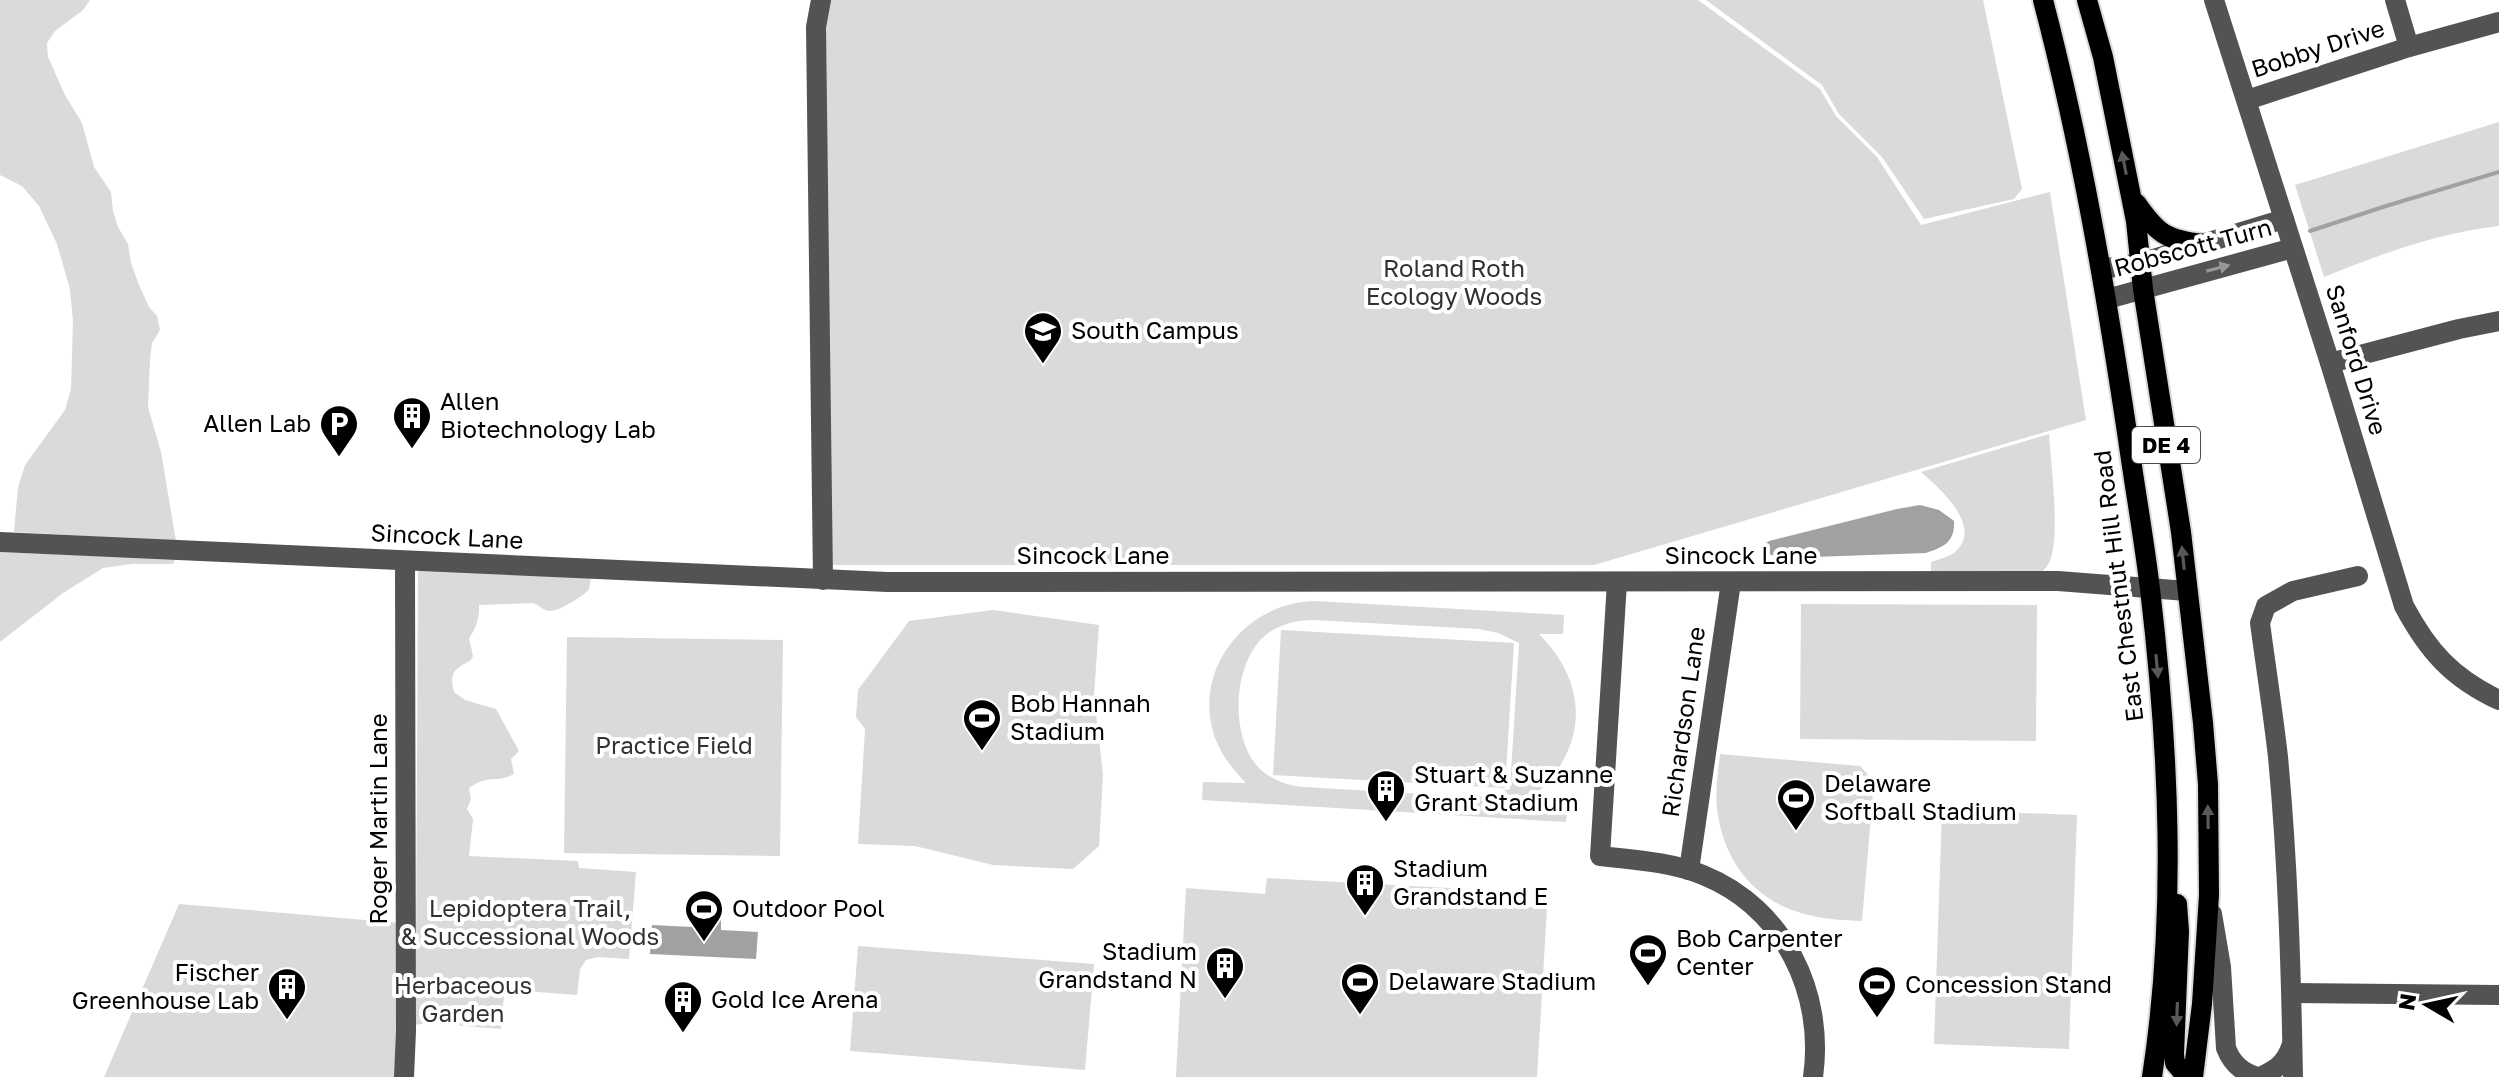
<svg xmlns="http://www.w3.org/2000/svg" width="2499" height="1077" viewBox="0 0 2499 1077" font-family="'Golos Text',sans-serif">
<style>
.green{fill:#dadada;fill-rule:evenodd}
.water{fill:#a1a1a1}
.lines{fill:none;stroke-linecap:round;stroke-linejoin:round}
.stream{stroke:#a1a1a1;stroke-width:4}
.major-casing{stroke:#dbdbdb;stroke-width:24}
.minor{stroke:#535353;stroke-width:20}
.major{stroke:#000;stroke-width:20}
.oneway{fill:#595959}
.oneway2{fill:#989898}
.labels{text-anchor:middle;stroke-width:8;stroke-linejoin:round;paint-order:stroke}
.shield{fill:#fff;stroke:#4c4c4c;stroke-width:2}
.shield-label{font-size:22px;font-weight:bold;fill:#000}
.street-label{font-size:24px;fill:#000;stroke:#fff}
.park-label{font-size:24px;fill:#313131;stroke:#fff}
.poi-label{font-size:24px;fill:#000;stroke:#fff;text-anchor:start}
</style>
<rect width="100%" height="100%" fill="#fff"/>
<g class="green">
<polygon points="0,0 90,0 83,10 55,31 47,43 48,57 65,95 82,123 94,167 111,192 113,211 118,227 128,244 131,263 139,285 149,307 157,316 160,330 152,343 150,360 148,407 161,452 176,541 14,532 18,487 25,465 65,410 71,389 73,321 70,289 57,244 39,206 22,186 0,175"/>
<polygon points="827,0 1698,0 1820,89 1836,116 1877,157 1921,225 2050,192 2086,420 1594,565 829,565 822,26"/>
<polygon points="1706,0 1983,0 2022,189 2014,199 1924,219 1882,157 1839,114 1822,85"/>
<path d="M2499,122V226C2437,233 2381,254 2324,277L2295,185Z"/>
<path d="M2049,434C2051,467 2059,523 2052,554C2050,563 2047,568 2039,574H1931V562C1939,559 1949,557 1955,552C1984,526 1939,488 1921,472Z"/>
<polygon points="0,552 175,559 173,564 132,564 103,568 63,593 0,642"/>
<path d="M418,568L592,576C590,580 590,585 589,589C586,595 557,612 550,611C543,611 540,605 533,603L479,605C480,616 476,629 469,638L473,656L471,660C456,669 448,671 454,692L465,700L496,709L519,751L511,759L514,774C495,784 490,773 469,788L471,799L467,809L473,819L469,856L578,861L579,868L636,872L629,959L598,957L586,960L580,969L577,995L512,990L505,984L501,1029L429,1023L413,1025L416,963Z"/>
<path d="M1315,601L1564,615L1563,634H1539C1592,687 1587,753 1529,800L1568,803L1566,822L1202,800L1203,782L1246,783C1233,770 1222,756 1215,738C1191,670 1246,602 1315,601ZM1313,620L1479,629L1498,633L1519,643L1510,789L1485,796L1470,797L1305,787C1289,786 1272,780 1260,769C1229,739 1232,661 1267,634C1280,624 1297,620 1313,620Z"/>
<polygon points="1801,604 2037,605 2036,741 1800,739"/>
<polygon points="993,610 1099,625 1094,695 1103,775 1099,846 1073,869 993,865 915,846 858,844 865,729 856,717 858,690 909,621"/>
<polygon points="1281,630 1514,643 1505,788 1273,775"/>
<polygon points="567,637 783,640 780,856 564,853"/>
<path d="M1720,754L1860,766L1874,781L1862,921C1846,920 1829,920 1813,916C1758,905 1724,865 1717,809C1715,791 1718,772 1720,754Z"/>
<polygon points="1942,810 2077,815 2069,1049 1934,1044"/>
<polygon points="1267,878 1467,889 1467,904 1547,908 1537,1077 1176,1077 1186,888 1265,894"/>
<polygon points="179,904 400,923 396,1077 104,1077"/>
<polygon points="858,946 1094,964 1085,1070 850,1051"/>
</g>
<g class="water">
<path d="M1920,505L1939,510L1954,521C1955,542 1944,547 1926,553L1784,558L1760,552L1763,545L1769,541L1897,509Z"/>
<polygon points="693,906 721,908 721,930 758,932 756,959 650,954 652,925 692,927"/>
</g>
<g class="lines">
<polyline class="stream" points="2310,231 2386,206 2499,172"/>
<g class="major-casing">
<g id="major">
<path d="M2043,0C2081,145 2106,292 2128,439C2135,489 2144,539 2150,589C2169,750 2177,915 2152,1077"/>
<polyline points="2087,0 2103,57 2136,221 2143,289 2181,532 2203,723 2208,784 2209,895 2202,1004 2193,1077"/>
<path d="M2136,203C2157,233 2165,240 2203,244"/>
<polyline points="2177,904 2179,931 2174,1054 2175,1063 2187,1077"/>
</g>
</g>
<g class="minor">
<polyline points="821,0 816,27 823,580"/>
<path d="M2214,0L2330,363L2404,606C2428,651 2452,678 2499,700"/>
<polyline points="2395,0 2409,47"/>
<polyline points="2247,100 2409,47 2499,22"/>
<polyline points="2102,269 2140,263 2284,219"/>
<polyline points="2107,299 2293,248"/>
<polyline points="2330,363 2459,329 2499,321"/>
<polyline points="0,542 887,582 2058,581 2187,591"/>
<path d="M1617,582L1600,856C1635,860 1671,862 1703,875C1784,908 1825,993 1813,1077"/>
<polyline points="1689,870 1731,582"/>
<path d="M2212,914L2221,967L2226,1048C2232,1064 2242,1072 2257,1077"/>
<polyline points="2292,993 2499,995"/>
<polyline points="404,1077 406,1031 405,561"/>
<path d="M2260,1077C2277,1069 2286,1063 2292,1044"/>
<path d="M2293,1077C2291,970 2288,864 2278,757C2273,713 2266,668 2260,623L2266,606L2293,591L2358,576"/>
</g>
<use href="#major" class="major"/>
</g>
<defs><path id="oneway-solid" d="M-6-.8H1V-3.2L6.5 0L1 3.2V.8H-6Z" transform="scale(2)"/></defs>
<g class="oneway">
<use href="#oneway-solid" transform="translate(2124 163) rotate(-101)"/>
<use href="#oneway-solid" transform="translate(2183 558) rotate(-96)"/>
<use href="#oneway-solid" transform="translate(2157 666) rotate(85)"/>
<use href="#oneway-solid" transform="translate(2208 817) rotate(-91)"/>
<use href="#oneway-solid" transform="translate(2177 1014) rotate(92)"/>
</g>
<use class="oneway2" href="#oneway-solid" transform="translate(2218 268) rotate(-15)"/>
<defs>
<g id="university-pin" transform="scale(2)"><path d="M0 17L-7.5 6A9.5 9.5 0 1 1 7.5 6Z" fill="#000" stroke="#fff"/><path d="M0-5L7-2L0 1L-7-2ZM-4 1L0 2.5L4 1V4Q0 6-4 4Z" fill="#fff"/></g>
<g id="building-pin" transform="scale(2)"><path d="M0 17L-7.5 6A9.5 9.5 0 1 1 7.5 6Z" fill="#000" stroke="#fff"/><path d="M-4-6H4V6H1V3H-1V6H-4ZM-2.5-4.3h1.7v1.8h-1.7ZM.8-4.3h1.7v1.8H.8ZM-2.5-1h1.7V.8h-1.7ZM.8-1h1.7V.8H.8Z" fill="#fff"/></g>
<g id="parking-pin" transform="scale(2)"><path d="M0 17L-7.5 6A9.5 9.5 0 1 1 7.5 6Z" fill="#000" stroke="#fff"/><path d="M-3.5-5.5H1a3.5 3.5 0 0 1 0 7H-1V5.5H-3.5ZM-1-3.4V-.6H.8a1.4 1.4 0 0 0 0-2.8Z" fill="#fff"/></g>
<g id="stadium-pin" transform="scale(2)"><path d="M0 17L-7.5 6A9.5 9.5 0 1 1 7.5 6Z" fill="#000" stroke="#fff"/><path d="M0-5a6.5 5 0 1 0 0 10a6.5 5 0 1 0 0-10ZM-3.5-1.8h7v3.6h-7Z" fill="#fff"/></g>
</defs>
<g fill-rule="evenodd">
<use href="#university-pin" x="1043" y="331"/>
<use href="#building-pin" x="412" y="416"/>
<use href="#parking-pin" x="339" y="424"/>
<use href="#stadium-pin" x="982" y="718"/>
<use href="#building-pin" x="1386" y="789"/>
<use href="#stadium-pin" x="1796" y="798"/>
<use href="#building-pin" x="1365" y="883"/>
<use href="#stadium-pin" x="704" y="909"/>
<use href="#stadium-pin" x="1648" y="953"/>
<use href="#building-pin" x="1225" y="966"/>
<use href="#stadium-pin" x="1360" y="982"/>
<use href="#stadium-pin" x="1877" y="985"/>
<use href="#building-pin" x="287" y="987"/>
<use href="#building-pin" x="683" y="1000"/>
</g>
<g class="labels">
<rect class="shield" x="2132" y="427" width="68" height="36" rx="6"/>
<g class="shield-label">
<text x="2166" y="453">DE 4</text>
</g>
<g class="street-label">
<text transform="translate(2318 49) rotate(-18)" y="8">Bobby Drive</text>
<text transform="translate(2193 248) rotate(-15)" y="8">Robscott Turn</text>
<text transform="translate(2356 360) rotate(73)" y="8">Sanford Drive</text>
<text transform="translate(447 537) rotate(3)" y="8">Sincock Lane</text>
<text x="1093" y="564">Sincock Lane</text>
<text x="1741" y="564">Sincock Lane</text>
<text transform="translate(2119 586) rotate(-97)" y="8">East Chestnut Hill Road</text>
<text transform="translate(1684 722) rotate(-82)" y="8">Richardson Lane</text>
<text transform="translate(379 819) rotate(-90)" y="8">Roger Martin Lane</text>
</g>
<g class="park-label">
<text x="1454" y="277">Roland Roth<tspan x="1454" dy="28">Ecology Woods</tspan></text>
<text x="674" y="754">Practice Field</text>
<text x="530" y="917">Lepidoptera Trail,<tspan x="530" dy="28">&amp; Successional Woods</tspan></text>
<text x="463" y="994">Herbaceous<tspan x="463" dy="28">Garden</tspan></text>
</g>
<g class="poi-label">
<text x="1071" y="339">South Campus</text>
<text x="440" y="410">Allen<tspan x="440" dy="28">Biotechnology Lab</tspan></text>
<text x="311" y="432" text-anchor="end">Allen Lab</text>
<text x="1010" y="712">Bob Hannah<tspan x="1010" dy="28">Stadium</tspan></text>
<text x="1414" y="783">Stuart &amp; Suzanne<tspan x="1414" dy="28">Grant Stadium</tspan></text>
<text x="1824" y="792">Delaware<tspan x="1824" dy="28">Softball Stadium</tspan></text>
<text x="1393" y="877">Stadium<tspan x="1393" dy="28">Grandstand E</tspan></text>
<text x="732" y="917">Outdoor Pool</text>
<text x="1676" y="947">Bob Carpenter<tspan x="1676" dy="28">Center</tspan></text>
<text x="1197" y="960" text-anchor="end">Stadium<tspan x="1197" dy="28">Grandstand N</tspan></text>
<text x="259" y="981" text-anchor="end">Fischer<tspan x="259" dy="28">Greenhouse Lab</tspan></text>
<text x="1388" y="990">Delaware Stadium</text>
<text x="1905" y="993">Concession Stand</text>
<text x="711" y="1008">Gold Ice Arena</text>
</g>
</g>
<g transform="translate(2427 1005) rotate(279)" stroke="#ffffff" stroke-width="6" paint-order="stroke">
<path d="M0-6L14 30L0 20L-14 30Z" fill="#000000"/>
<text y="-12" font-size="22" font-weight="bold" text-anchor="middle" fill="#000000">N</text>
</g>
</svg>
